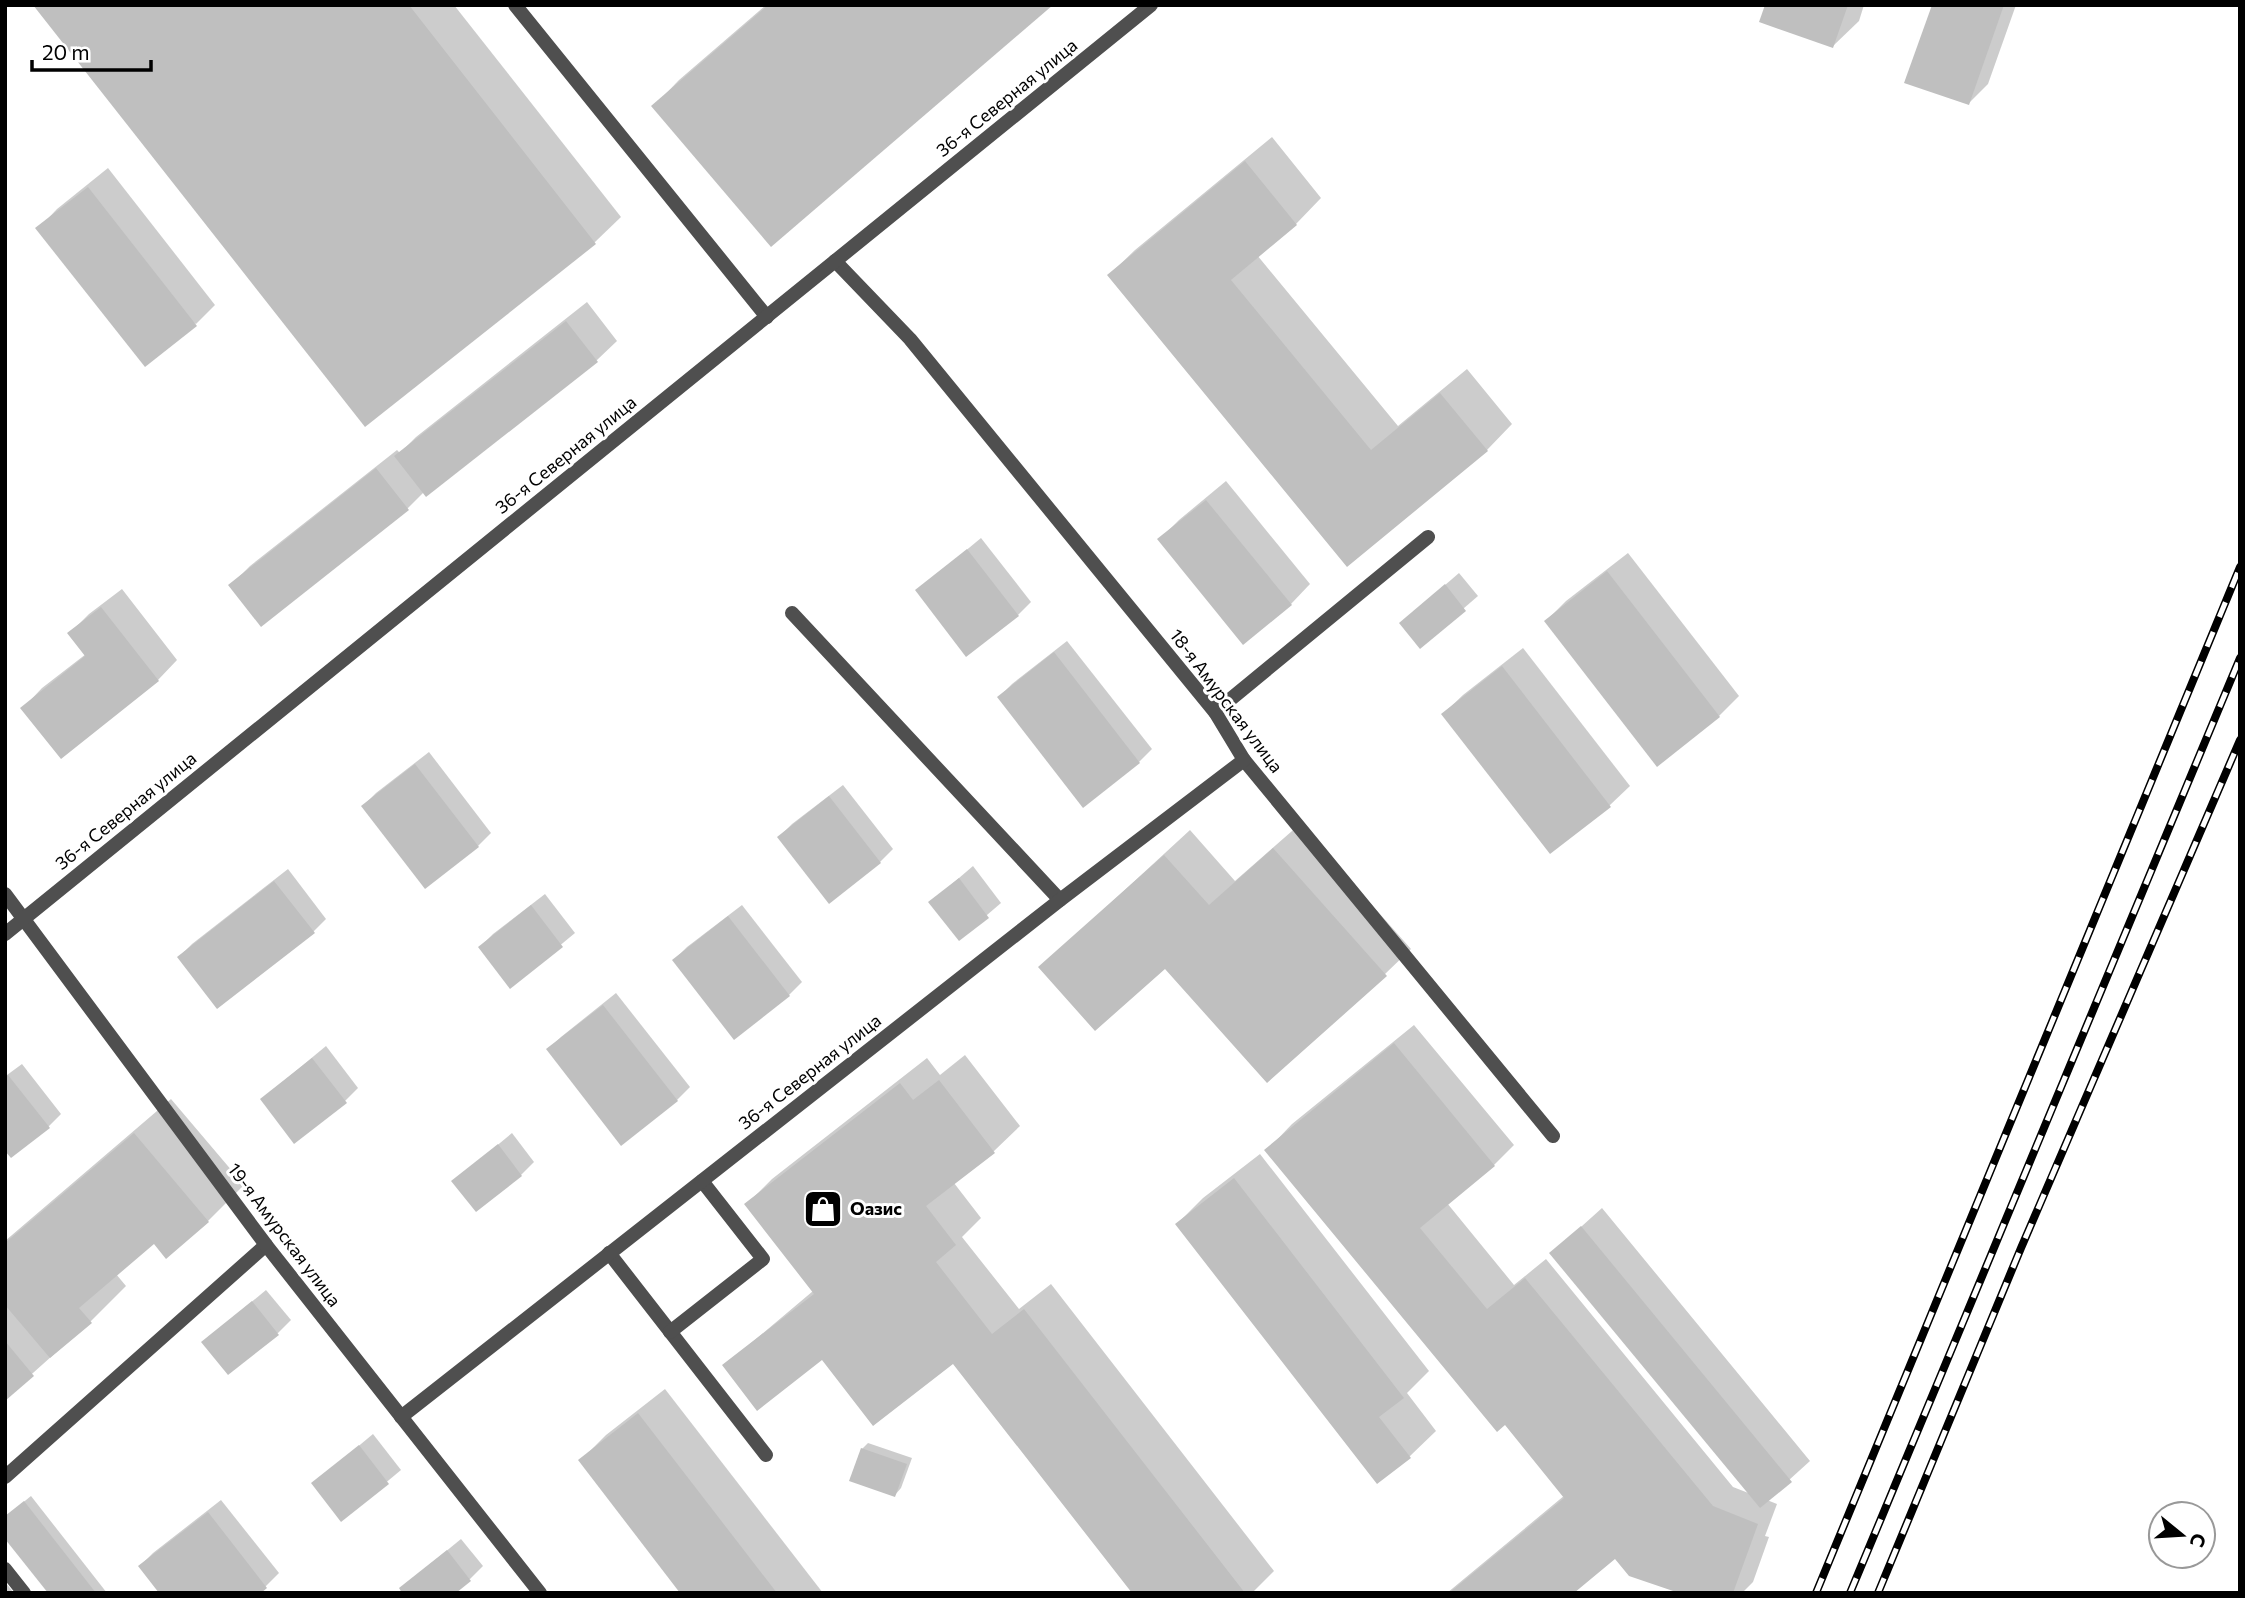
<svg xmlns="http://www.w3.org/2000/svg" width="2245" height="1598" viewBox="0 0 2245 1598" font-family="Commissioner,sans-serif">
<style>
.shadow{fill:#0003}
.building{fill:#bfbfbf}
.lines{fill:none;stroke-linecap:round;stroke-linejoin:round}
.service{stroke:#4f4f4f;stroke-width:14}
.minor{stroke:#4f4f4f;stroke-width:14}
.rail-casing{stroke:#000;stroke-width:8}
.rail{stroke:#fff;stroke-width:5;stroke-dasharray:16;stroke-linecap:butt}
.labels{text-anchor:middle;stroke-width:6;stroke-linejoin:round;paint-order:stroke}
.street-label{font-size:18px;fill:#000;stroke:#fff}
.poi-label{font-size:18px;font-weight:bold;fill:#000;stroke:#fff;text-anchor:start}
</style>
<rect width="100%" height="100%" fill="#fff"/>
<g class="shadow">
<polygon points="35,5 454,5 621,217 595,242 365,424"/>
<polygon points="766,5 1050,5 654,106 679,80"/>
<polygon points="1767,5 1864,5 1859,21 1833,46"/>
<polygon points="1934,5 2016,5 1988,84 1969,103"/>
<polygon points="1272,137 1321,198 1296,224 1257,255 1398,426 1467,369 1512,424 1487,450 1347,565 1109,275 1135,250"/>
<polygon points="108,168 215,305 196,324 38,229 57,209"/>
<polygon points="587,302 617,341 597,360 427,495 424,492 408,508 261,624 231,585 250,566 397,450 400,453 416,437"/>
<polygon points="1226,481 1310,584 1291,604 1159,540 1179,520"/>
<polygon points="981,538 1031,602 1018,615 918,590"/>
<polygon points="1628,553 1739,696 1719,716 1546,621 1566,601"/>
<polygon points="1459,573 1478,596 1420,646 1401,623"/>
<polygon points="122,589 177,660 158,680 23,708 42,688 86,654 69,634 89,614"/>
<polygon points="1067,641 1152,749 1139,762 999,697 1012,684"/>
<polygon points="1523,648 1630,786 1610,805 1550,852 1443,714 1463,695"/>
<polygon points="429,752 491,833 478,846 363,806 376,793"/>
<polygon points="843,785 893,849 880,862 829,901 779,837 792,824"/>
<polygon points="1300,824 1411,949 1385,974 1165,966 1040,968 1190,830 1235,881"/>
<polygon points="973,866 1001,903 959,939 931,902"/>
<polygon points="288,869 326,919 313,932 179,957 192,944"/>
<polygon points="545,894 575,933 511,986 480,947 493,934"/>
<polygon points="742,905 802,982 789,995 734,1038 674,960 687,947"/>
<polygon points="616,993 690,1087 677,1100 548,1050 561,1037"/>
<polygon points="1414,1025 1514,1145 1494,1165 1447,1203 1514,1285 1546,1259 1733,1487 1751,1494 1552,1253 1602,1208 1810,1461 1767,1500 1777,1504 1765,1536 1769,1537 1753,1582 1742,1593 1684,1593 1615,1556 1571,1593 1447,1593 1565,1495 1505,1423 1267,1150 1292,1124"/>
<polygon points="326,1046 358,1088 345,1101 262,1099"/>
<polygon points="965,1055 1020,1126 994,1151 954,1183 981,1218 962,1237 1019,1309 1051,1284 1274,1571 1252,1593 1134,1593 953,1361 822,1358 724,1366 813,1291 746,1205 772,1179 927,1058 940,1075"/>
<polygon points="22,1064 61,1114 48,1127 5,1148 5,1073 7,1075"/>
<polygon points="171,1099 244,1185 208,1221 166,1257 154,1242 116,1274 126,1286 90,1322 5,1398 5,1241"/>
<polygon points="512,1133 534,1162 521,1175 454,1181"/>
<polygon points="1260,1154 1429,1371 1407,1393 1436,1431 1410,1456 1377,1482 1177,1224 1203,1198"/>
<polygon points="266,1290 291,1320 278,1333 203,1342"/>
<polygon points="665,1389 823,1593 683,1593 580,1461 606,1435"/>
<polygon points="373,1434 401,1470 341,1520 313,1484"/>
<polygon points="868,1443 912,1458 901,1488 895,1495 862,1449"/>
<polygon points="31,1496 107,1593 50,1593 5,1517"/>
<polygon points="221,1500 279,1573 266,1586 258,1593 140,1566 153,1553"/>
<polygon points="461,1539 483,1566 470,1579 401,1588"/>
<polygon points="5,1582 14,1593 5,1593"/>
</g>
<g class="building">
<polygon points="33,5 409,5 596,244 365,427"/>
<polygon points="768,5 1053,5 771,247 651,106"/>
<polygon points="1765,5 1848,5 1833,48 1759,22"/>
<polygon points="1932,5 2004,5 1969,105 1904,83"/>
<polygon points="1245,161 1297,225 1231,280 1371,450 1440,393 1488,451 1347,567 1107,275"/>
<polygon points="88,187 197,326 145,367 35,228"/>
<polygon points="566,321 598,362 426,497 394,456"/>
<polygon points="376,468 409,510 261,627 228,585"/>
<polygon points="1206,500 1292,605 1243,645 1157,539"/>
<polygon points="967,549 1019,616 966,657 915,590"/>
<polygon points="1607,571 1720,717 1657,767 1544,621"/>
<polygon points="1445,584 1466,611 1420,649 1399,623"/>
<polygon points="101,607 159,681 61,759 20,708 85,656 67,633"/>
<polygon points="1054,652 1140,763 1083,808 997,697"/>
<polygon points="1502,666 1611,807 1550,854 1441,714"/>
<polygon points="415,764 479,847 425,889 361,806"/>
<polygon points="829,796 881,863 829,904 777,837"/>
<polygon points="1273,848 1387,976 1267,1083 1165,969 1095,1031 1038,967 1164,855 1209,905"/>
<polygon points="959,878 989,918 959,941 928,902"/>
<polygon points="274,881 315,933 217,1009 177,957"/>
<polygon points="531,905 563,947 510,989 478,947"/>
<polygon points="728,916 790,996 734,1040 672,960"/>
<polygon points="603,1005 678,1101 621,1146 546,1049"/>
<polygon points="1394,1043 1495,1166 1420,1228 1487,1309 1525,1278 1713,1506 1758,1524 1733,1593 1679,1593 1629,1576 1615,1559 1574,1593 1449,1593 1564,1498 1505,1425 1497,1432 1264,1150"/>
<polygon points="312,1058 347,1103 294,1144 260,1099"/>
<polygon points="8,1075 50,1128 11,1158 5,1151 5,1078"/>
<polygon points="939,1080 995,1153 926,1206 956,1245 936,1262 992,1334 1024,1309 1245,1593 1132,1593 953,1364 873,1426 822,1360 757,1411 722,1365 814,1294 744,1204 900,1083 913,1100"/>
<polygon points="134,1133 209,1222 166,1259 154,1244 79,1308 92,1323 50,1358 5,1305 5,1243"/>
<polygon points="498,1144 522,1176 476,1212 451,1181"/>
<polygon points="1234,1178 1404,1398 1379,1417 1411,1458 1377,1484 1175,1224"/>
<polygon points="1581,1226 1792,1482 1760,1508 1549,1253"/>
<polygon points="252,1301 279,1335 228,1375 201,1342"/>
<polygon points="5,1341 34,1376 5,1401"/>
<polygon points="638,1413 777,1593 680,1593 578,1460"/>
<polygon points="359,1445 389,1484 341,1522 311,1483"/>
<polygon points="861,1448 907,1464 895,1497 849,1481"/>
<polygon points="24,1501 96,1593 48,1593 5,1539 5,1516"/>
<polygon points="208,1512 267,1588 261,1593 159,1593 138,1566"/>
<polygon points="447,1550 471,1581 456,1593 402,1593 399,1588"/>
</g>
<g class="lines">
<g class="service">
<polyline points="515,5 767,317"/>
<polyline points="792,613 1060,900"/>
<polyline points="1215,712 1428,537"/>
<polyline points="609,1253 766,1455"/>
<polyline points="670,1332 763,1259 702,1181"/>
<polyline points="5,1477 266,1245"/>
<polyline points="5,1569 24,1593"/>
</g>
<g class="minor">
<polyline points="835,261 910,339 1215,712 1244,760 1553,1136"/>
<polyline points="5,894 266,1245 540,1593"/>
<polyline points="5,934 1151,5"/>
<polyline points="401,1417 1060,900 1244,760"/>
</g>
<g class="rail-casing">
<g id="rail">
<polyline points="1816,1593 2240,567"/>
<polyline points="1850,1593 2240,658"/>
<polyline points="1878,1593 2021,1248 2240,740"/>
</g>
</g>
<use href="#rail" class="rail"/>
</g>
<defs>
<g id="shop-square" transform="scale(2.0125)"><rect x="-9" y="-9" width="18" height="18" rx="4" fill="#000" stroke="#fff"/><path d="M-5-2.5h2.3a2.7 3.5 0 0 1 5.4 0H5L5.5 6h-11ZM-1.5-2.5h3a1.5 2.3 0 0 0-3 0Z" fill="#fff"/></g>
</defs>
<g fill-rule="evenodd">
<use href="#shop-square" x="823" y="1209"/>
</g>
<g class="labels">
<g class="street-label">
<text transform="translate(1007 98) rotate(-39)" y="6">36-я Северная улица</text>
<text transform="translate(566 455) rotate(-39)" y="6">36-я Северная улица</text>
<text transform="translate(1226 701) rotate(53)" y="6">18-я Амурская улица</text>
<text transform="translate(126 811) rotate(-39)" y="6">36-я Северная улица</text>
<text transform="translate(810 1072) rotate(-38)" y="6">36-я Северная улица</text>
<text transform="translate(284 1235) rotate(53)" y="6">19-я Амурская улица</text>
</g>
<g class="poi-label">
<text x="850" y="1215">Оазис</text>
</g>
</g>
<rect width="2245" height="1598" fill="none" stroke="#000000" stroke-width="14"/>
<g transform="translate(2182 1535) rotate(108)"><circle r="33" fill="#ffffff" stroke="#999999" stroke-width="2"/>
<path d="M0-5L12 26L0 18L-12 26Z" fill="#000000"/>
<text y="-10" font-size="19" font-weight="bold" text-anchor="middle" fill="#000000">С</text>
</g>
<path d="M32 60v10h119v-10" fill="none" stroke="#000000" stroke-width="3.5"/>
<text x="42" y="60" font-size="21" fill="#000000" stroke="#ffffff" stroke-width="5" paint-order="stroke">20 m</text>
</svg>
